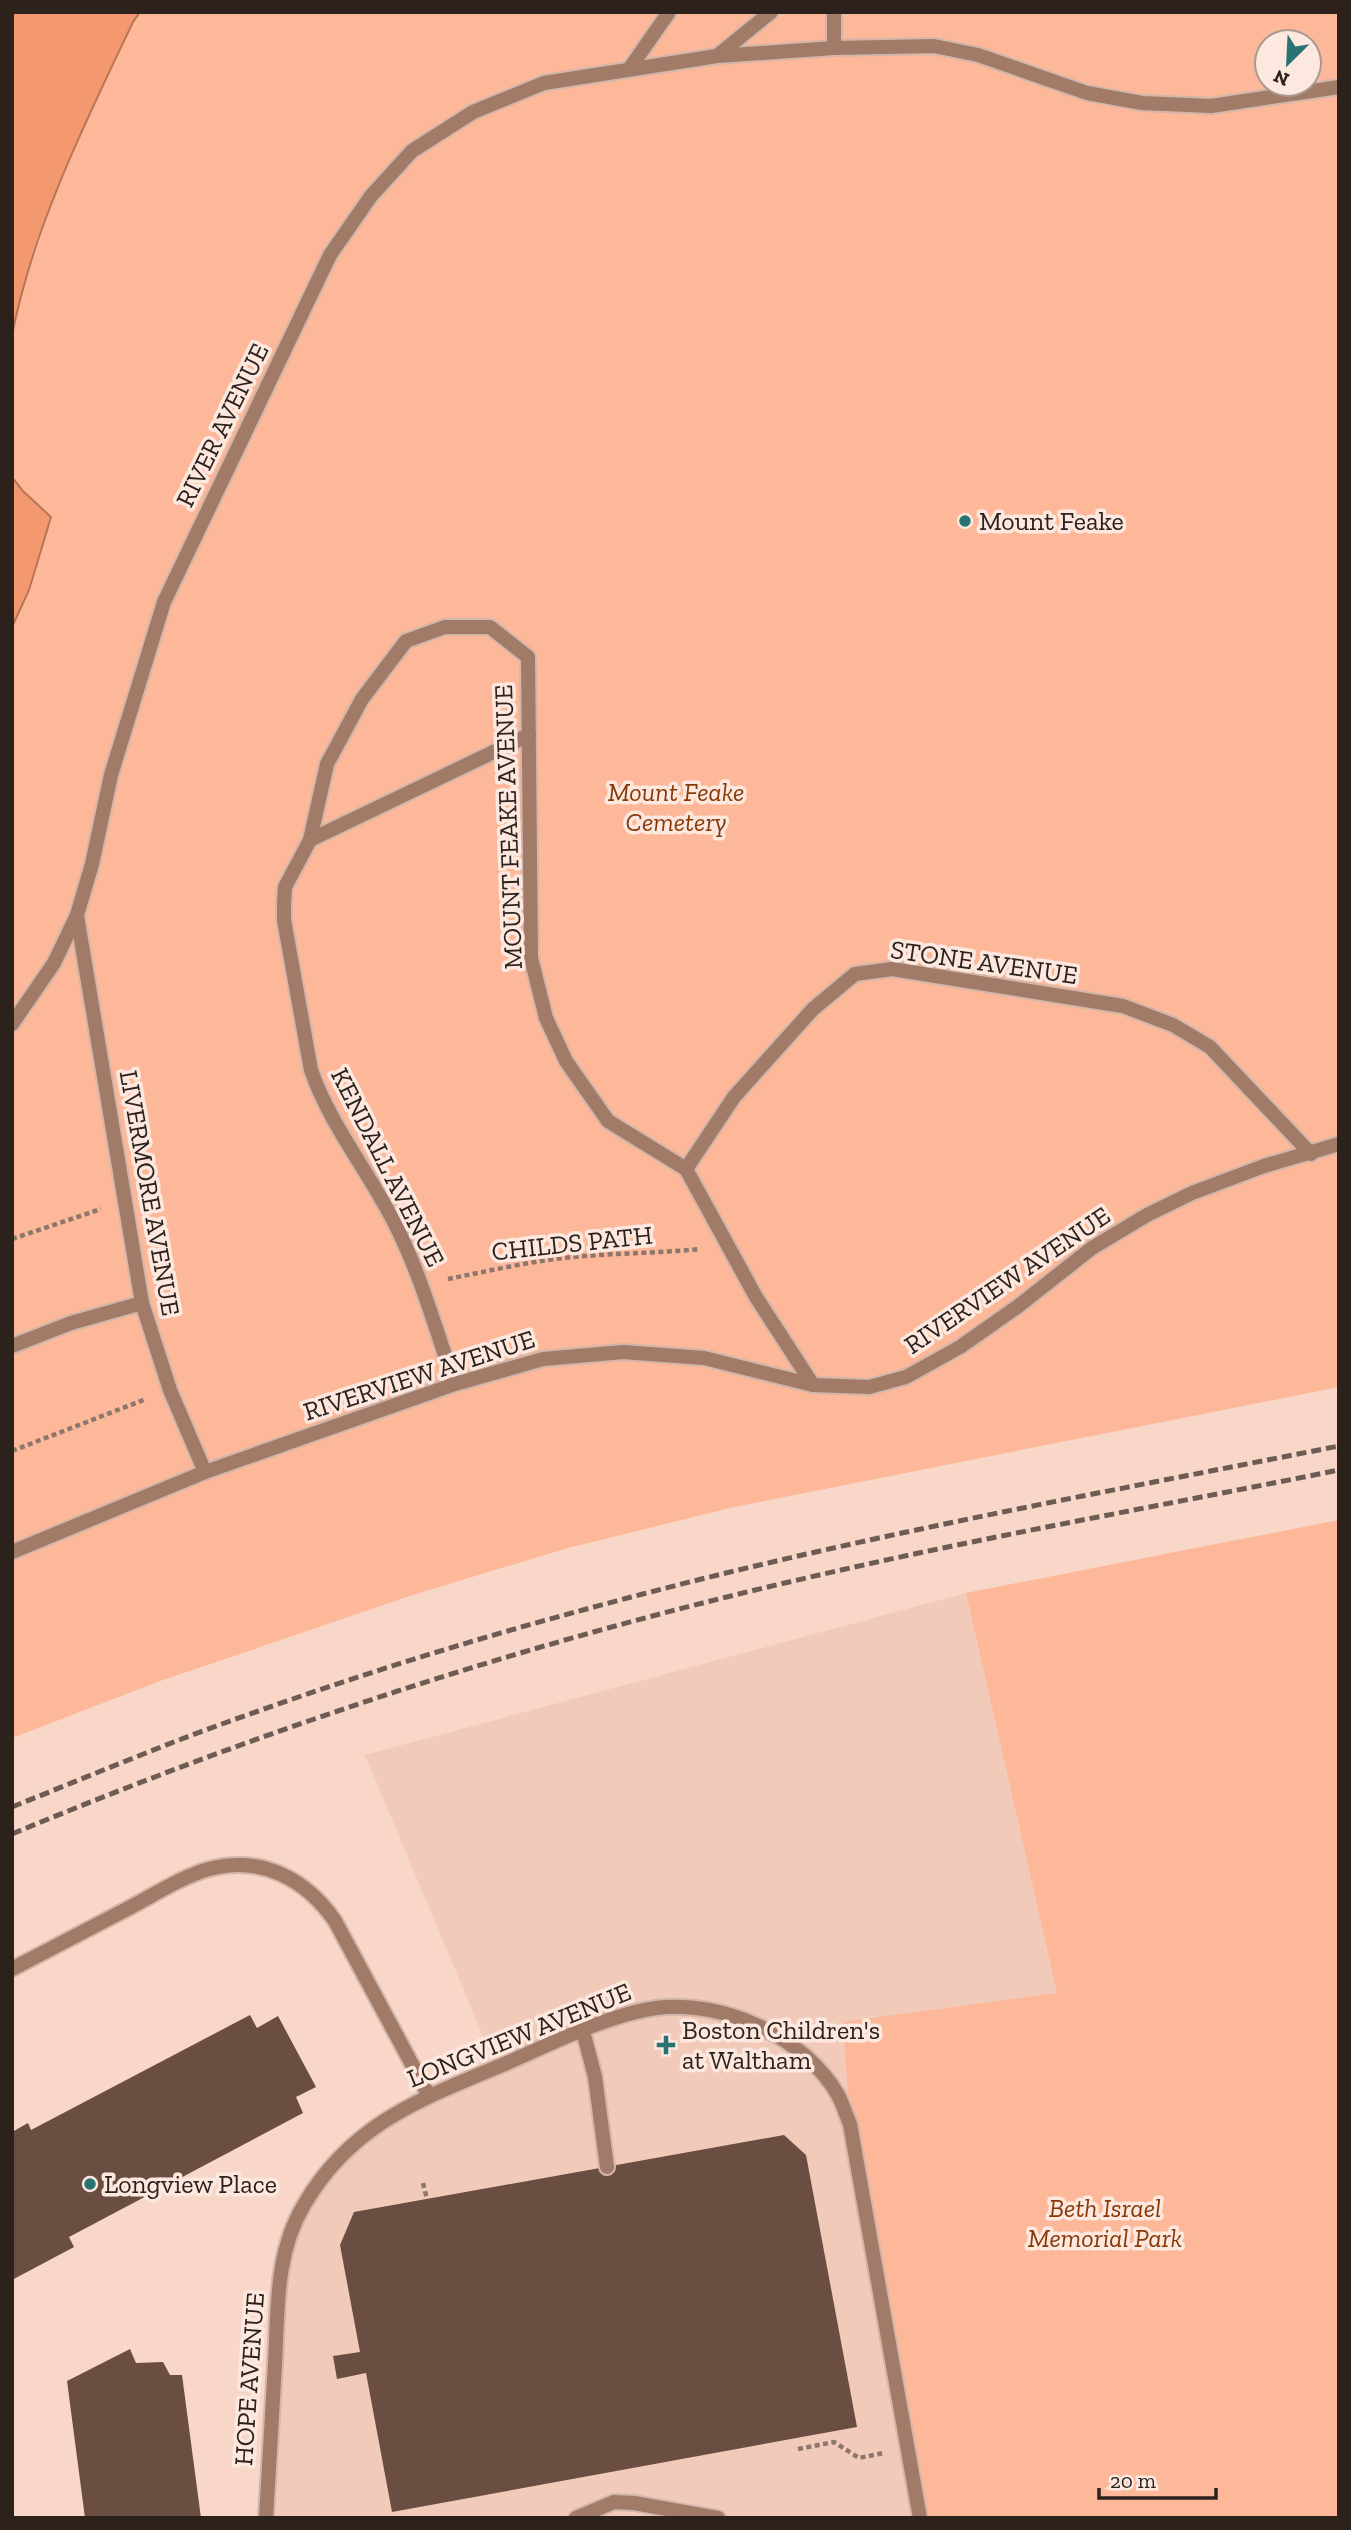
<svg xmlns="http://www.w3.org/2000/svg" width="1351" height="2530" viewBox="0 0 1351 2530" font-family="'Zilla Slab',serif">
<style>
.built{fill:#f2cab9}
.green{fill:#fdb899;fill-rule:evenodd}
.water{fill:#f4996f;stroke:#b87556;stroke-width:2}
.building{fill:#6a4e42}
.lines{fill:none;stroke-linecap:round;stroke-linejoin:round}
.service-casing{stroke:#d3b6aa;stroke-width:18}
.minor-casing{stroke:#d3b6aa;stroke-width:18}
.path{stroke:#8c766d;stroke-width:4.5;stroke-dasharray:5 3.5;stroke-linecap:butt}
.service{stroke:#a17a68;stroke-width:14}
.minor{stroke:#a17a68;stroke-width:14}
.rail{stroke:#6e5b54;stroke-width:5;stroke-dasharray:10 5;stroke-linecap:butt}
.poi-dot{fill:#287373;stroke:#fce8df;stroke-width:2.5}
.labels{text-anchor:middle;stroke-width:7;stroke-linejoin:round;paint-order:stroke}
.street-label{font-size:26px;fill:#2d211c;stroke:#fce8df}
.poi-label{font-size:26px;fill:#2d211c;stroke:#fce8df;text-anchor:start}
.park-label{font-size:26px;font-style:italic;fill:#893908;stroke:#fce8df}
</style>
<rect width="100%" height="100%" fill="#f8d7c9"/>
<polygon class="built" points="966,1593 1057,1993 920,2518 266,2518 279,2288 293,2224 359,2138 496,2067 365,1755"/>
<g class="green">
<path d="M140,12H1339V1387L734,1507L568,1548L416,1594L160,1681L12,1738V627L29,590L51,517L23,491L12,477V335L19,302L65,165L133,22ZM1267,42H1309V84H1267Z"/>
<polygon points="1339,1520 1339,2518 920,2518 850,2124 843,2022 1057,1993 966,1593"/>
</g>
<g class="water">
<path d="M12,12H140L133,22C85,123 34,225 12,335Z"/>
<polygon points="12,477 23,491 51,517 29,590 12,627"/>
</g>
<g class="building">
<polygon points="250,2015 257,2028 278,2016 316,2087 296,2097 303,2113 69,2237 74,2247 12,2280 12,2132 28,2123 31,2130"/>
<polygon points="784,2135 806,2155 857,2427 392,2512 366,2373 337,2379 333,2356 360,2352 340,2245 354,2212"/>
<polygon points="130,2349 136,2363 163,2362 170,2375 182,2375 201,2518 85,2518 67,2381"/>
</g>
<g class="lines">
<g class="service-casing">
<g id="service">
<polyline points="834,48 834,12"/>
<polyline points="717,56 771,12"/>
<polyline points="630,68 669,12"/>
<polyline points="310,840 327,764 362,699 406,641 445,627 490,627 528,657 531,958 546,1018 566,1061 608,1121 686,1169 756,1297 813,1385"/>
<polyline points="77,916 142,1303 170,1390 205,1472"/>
<polyline points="12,1024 54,963 77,915 92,864 111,775 164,602 330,255 371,196 412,151 473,112 544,83 717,56 834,48 934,46 978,55 1087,93 1142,103 1211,106 1339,87"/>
<polyline points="686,1169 734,1097 813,1009 855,974 892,969 1123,1006 1173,1025 1210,1047 1311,1154"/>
<polyline points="12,1346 71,1323 142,1303"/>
<path d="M455,1384C436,1331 421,1275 395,1224C369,1172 330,1125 311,1070L284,920V904L285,887L310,840L529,735"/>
<polyline points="12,1552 205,1472 455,1384 543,1359 623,1352 704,1358 813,1385 869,1387 906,1377 960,1347 1017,1307 1092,1248 1147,1215 1192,1193 1264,1166 1339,1144"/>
<path d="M12,1969C51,1949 89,1929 127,1909C154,1895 181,1877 209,1869C261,1855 306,1879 335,1921L429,2096"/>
<polyline points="583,2031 595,2077 607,2167"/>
<polyline points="576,2518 614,2502 634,2503 718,2518"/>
</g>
</g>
<g class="minor-casing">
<path id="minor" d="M266,2518C269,2467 272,2416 275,2364C278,2310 275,2253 304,2205C352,2122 424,2098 507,2063C553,2043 607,2015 656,2008C722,1999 805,2037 838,2095C843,2104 846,2115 850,2124L920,2518"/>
</g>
<g class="path">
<polyline points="12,1239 101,1209"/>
<path d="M448,1279C493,1270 540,1259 586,1256C624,1253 661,1253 699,1249"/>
<polyline points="12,1451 146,1399"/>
<polyline points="423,2183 427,2199"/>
<polyline points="798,2449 834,2442 859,2458 883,2453"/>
</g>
<use href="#service" class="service"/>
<use href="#minor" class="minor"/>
<g class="rail">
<path d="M12,1807C72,1783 132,1758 192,1735C324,1686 459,1643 594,1607C839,1540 1090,1495 1339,1446"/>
<path d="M12,1834C264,1729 523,1644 789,1582C971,1539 1155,1507 1339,1470"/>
</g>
</g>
<g class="poi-dot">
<circle cx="965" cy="521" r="7"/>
<path d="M662.5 2034.5h7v7h7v7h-7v7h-7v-7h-7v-7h7z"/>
<circle cx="90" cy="2184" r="7"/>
</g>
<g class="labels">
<g class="street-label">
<text transform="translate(222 425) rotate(-64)" y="9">RIVER AVENUE</text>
<text transform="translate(508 827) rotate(-92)" y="9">MOUNT FEAKE AVENUE</text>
<text transform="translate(984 962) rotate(8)" y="9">STONE AVENUE</text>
<text transform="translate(388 1167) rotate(63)" y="9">KENDALL AVENUE</text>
<text transform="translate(150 1193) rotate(80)" y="9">LIVERMORE AVENUE</text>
<text transform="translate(572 1243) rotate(-6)" y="9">CHILDS PATH</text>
<text transform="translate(1007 1280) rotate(-34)" y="9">RIVERVIEW AVENUE</text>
<text transform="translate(419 1375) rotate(-18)" y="9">RIVERVIEW AVENUE</text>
<text transform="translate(519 2035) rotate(-22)" y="9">LONGVIEW AVENUE</text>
<text transform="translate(249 2379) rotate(-86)" y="9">HOPE AVENUE</text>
</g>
<g class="poi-label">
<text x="979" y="530">Mount Feake</text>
<text x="682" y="2039">Boston Children's<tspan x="682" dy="30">at Waltham</tspan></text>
<text x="104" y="2193">Longview Place</text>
</g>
<g class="park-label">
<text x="676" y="801">Mount Feake<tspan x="676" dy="30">Cemetery</tspan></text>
<text x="1105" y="2217">Beth Israel<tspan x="1105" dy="30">Memorial Park</tspan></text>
</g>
</g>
<rect width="1351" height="2530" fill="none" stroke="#2d211c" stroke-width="28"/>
<g transform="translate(1288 63) rotate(204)"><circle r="33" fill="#fce8df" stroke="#a99891" stroke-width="2"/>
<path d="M0-5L12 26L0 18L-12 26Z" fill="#287373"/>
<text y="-10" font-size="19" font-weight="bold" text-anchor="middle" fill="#2d211c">N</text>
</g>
<path d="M1099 2488v10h117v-10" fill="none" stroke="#2d211c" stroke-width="3.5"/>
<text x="1110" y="2488" font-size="21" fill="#2d211c" stroke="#fce8df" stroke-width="5" paint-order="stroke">20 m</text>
</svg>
